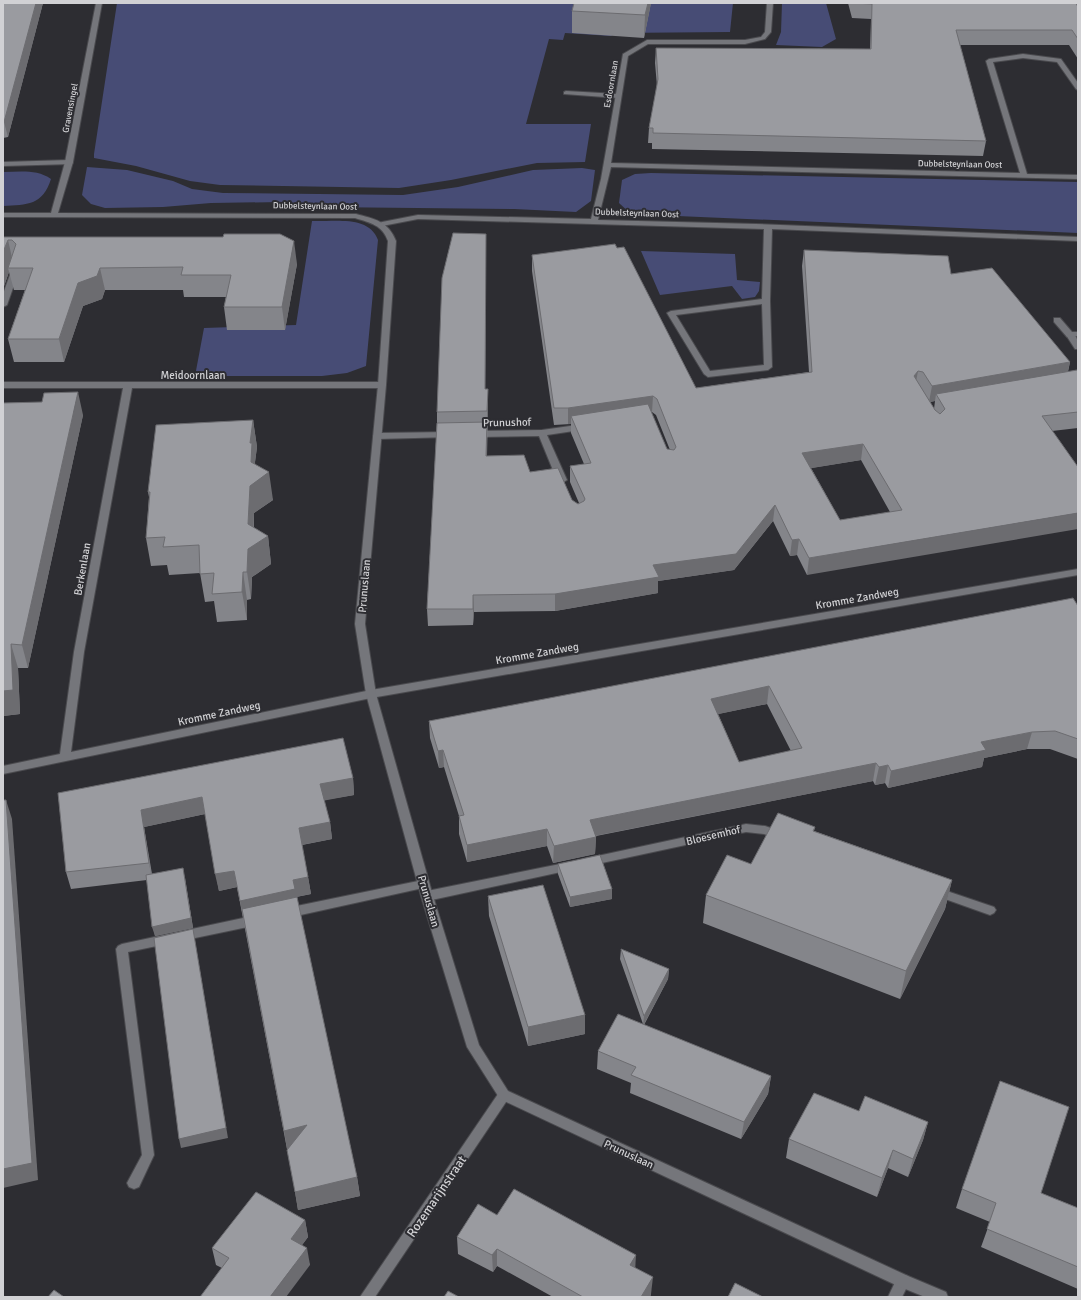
<svg xmlns="http://www.w3.org/2000/svg" width="1081" height="1300" viewBox="0 0 1081 1300" font-family="Signika,sans-serif">
<style>
.green{fill:#474c75}
.lines{fill:none;stroke-linecap:round;stroke-linejoin:round}
.lane-casing{stroke:#4a4a4e;stroke-width:2}
.street-casing{stroke:#4a4a4e;stroke-width:2}
.secondary-casing{stroke:#4a4a4e;stroke-width:2}
.lane{fill:#75767b;fill-rule:evenodd}
.street{fill:#75767b;fill-rule:evenodd}
.secondary{fill:#75767b;fill-rule:evenodd}
.wall{fill:#84858a;fill-rule:evenodd}
.shaded-wall{fill:#6c6c70}
.building{fill:#9a9ba0;stroke:#6c6c70;fill-rule:evenodd}
.labels{text-anchor:middle;stroke-width:4;stroke-linejoin:round;paint-order:stroke}
.far-street-label{font-size:9px;fill:#d1d1d4;stroke:#2d2d32}
.street-label{font-size:11px;fill:#d1d1d4;stroke:#2d2d32}
.near-street-label{font-size:13px;fill:#d1d1d4;stroke:#2d2d32}
</style>
<rect width="100%" height="100%" fill="#2d2d32"/>
<g class="green">
<polygon points="117,3 733,3 730,32 615,33 611,36 565,33 563,40 549,39 526,124 591,124 585,162 537,163 451,180 399,188 220,185 190,181 136,166 94,158 94,154"/>
<polygon points="782,3 826,3 836,39 822,47 776,45 781,32"/>
<polygon points="87,167 127,170 173,181 192,189 223,193 403,195 458,187 533,170 582,168 595,170 591,201 576,212 514,209 322,207 282,202 211,203 163,207 105,208 91,204 82,195"/>
<path d="M3,172C19,172 37,169 51,179C43,205 27,205 3,206Z"/>
<polygon points="651,173 1078,182 1078,233 631,214 619,203 622,180 635,174"/>
<path d="M312,221C334,222 369,215 378,240L366,366L347,373L322,376H195L204,328L296,325Z"/>
<polygon points="641,251 735,254 737,280 760,282 759,291 755,297 742,299 732,286 660,295"/>
</g>
<g class="lines">
<g class="lane-casing">
<g id="lane">
<polygon points="566,91 618,94 621,96 618,98 564,94 564,92"/>
<polygon points="13,266 19,266 20,268 7,305 3,307 3,294"/>
<path d="M1067,333H1070C1078,334 1078,343 1078,349H1075L1066,335Z"/>
<polygon points="584,424 588,427 587,429 547,435 567,480 562,483 557,480 539,436 475,437 471,434 475,431 542,430"/>
<polygon points="449,432 452,433 453,435 452,437 377,439 373,436 377,433"/>
<polygon points="746,824 765,826 785,833 787,836 785,839 781,840 764,834 746,832 588,866 584,865 582,862 584,859 588,858"/>
<polygon points="570,862 574,863 576,866 574,869 570,870 427,901 423,899 421,896 423,893 427,891"/>
<polygon points="423,880 427,881 429,884 427,887 423,888 287,918 283,916 281,913 283,910 287,908"/>
<polygon points="935,887 994,907 996,910 994,913 990,915 931,894 929,891 931,888"/>
<polygon points="257,915 261,917 263,920 261,923 257,925 128,952 154,1155 139,1187 134,1189 129,1187 127,1183 142,1155 116,949 118,946 122,944"/>
</g>
</g>
<g class="street-casing">
<g id="street">
<path d="M767,3H773L771,32L765,39L745,44H648L628,56L611,163L1020,173L986,61L989,59L1023,54L1061,59L1078,83V90L1076,89L1057,62L1023,58L993,62L1027,174L1078,175V179L611,167L598,220L756,224L1078,237V241L772,229L770,301L772,367L768,370L708,377L704,374L667,313L671,311L762,299L764,229L418,219L382,226L378,224L382,222L418,215L591,219L601,179L623,54L647,40H745L761,37L765,32ZM762,304L764,365L710,371L676,315Z"/>
<polygon points="69,160 73,162 72,164 3,166 3,162"/>
<polygon points="1054,318 1060,318 1072,332 1078,332 1078,336 1067,337 1054,322"/>
<polygon points="3,382 382,382 386,385 382,388 132,388 84,652 71,752 371,690 1078,569 1078,575 371,698 3,774 3,766 60,754 74,652 123,388 3,388"/>
<polygon points="504,1090 508,1091 510,1095 508,1099 375,1297 360,1297 500,1091"/>
<polygon points="903,1275 908,1276 910,1281 902,1297 888,1297 898,1276"/>
</g>
</g>
<g class="secondary-casing">
<path id="secondary" d="M96,3H102L73,162L58,213L356,214C375,219 388,221 396,241L386,385L365,624L376,694L433,896L479,1045L508,1091L908,1276L946,1292L948,1297H925L898,1286L500,1099L467,1047L421,896L366,694L355,624L378,385L388,241C382,225 371,223 355,218L3,217V213H51L65,162Z"/>
</g>
<use href="#lane" class="lane"/>
<use href="#street" class="street"/>
<use href="#secondary" class="secondary"/>
</g>
<g class="wall">
<polygon points="3,3 43,3 8,137 3,138"/>
<polygon points="574,3 651,3 644,38 572,33 572,11"/>
<polygon points="848,3 1078,3 1078,59 1069,45 960,45 986,141 983,156 652,149 652,143 648,143 649,128 657,86 655,63 656,48 870,49 871,19 852,18"/>
<path d="M486,234L485,389H488V408L487,456L530,472L578,504L579,503L570,482V466L584,464L571,433V424L554,425L532,271V255L696,388L809,372L802,266L804,250L951,274L1070,362L1068,372H1078V428L1052,431L807,575L797,555L790,556L773,521L734,570L658,581V593L555,611L474,612L473,625L428,626L427,609L437,423V412ZM935,401L934,409L930,402ZM651,412H652L656,415L670,450L667,449ZM861,460L890,512L840,520L811,468Z"/>
<polygon points="3,237 297,264 285,330 227,330 224,307 226,297 184,297 183,290 105,290 102,299 83,306 64,362 14,362 8,339 25,290 14,290 9,272 3,289"/>
<polygon points="3,403 83,415 28,668 18,668 20,714 3,716"/>
<polygon points="253,420 257,447 255,462 255,464 273,500 254,513 254,528 268,536 271,564 252,577 251,599 247,600 247,620 217,622 214,601 205,602 200,573 169,575 167,565 151,566 146,538 149,497 148,492"/>
<path d="M1078,606V759L1050,749H1027L984,758L982,767L888,788L885,783L875,785L873,781L596,836L595,854L553,863L547,846L467,862L459,834V816L444,767L439,768L430,738L429,721ZM767,704L791,751L739,762L718,714Z"/>
<polygon points="353,778 354,795 324,800 330,822 332,839 302,845 308,877 311,894 296,897 357,1177 360,1196 298,1210 288,1149 287,1149 237,887 219,891 205,814 144,827 152,874 185,878 193,928 155,936 147,880 71,889 66,872 58,793"/>
<polygon points="815,827 814,831 952,880 945,909 900,999 703,923 706,895 751,864"/>
<polygon points="558,864 612,889 612,899 570,907 558,874"/>
<polygon points="488,896 585,1034 528,1046 489,916"/>
<polygon points="621,949 669,969 668,979 644,1025 771,1076 768,1094 741,1139 630,1093 631,1083 597,1069 598,1051 643,1024 620,959"/>
<polygon points="859,1111 928,1122 923,1140 908,1177 888,1168 877,1197 786,1158 789,1139"/>
<polygon points="962,1189 1041,1193 1078,1208 1078,1289 981,1247 990,1222 956,1208"/>
<polygon points="497,1215 635,1268 651,1294 650,1297 553,1297 497,1266 493,1272 458,1254 457,1237"/>
<polygon points="305,1220 308,1237 302,1245 310,1265 222,1268 216,1265 212,1248"/>
</g>
<g class="shaded-wall">
<polygon points="36,3 43,3 8,137 4,122"/>
<polygon points="648,3 651,3 644,38 645,15"/>
<polygon points="486,234 486,252 485,408 485,389"/>
<polygon points="8,240 13,262 8,268 9,272 3,289 3,252"/>
<polygon points="294,241 297,264 285,330 282,307"/>
<polygon points="100,268 105,290 102,299 83,306 64,362 59,339 78,283"/>
<polygon points="1070,362 1066,379 936,394 935,401 929,402 932,386"/>
<polygon points="918,371 915,387 914,376"/>
<polygon points="488,389 488,429 487,411"/>
<polygon points="78,392 83,415 28,668 22,645"/>
<polygon points="653,396 652,412 574,423 571,416 571,424 568,424 568,408"/>
<polygon points="253,420 257,447 255,462 256,470 269,472 273,500 254,513 253,546 268,536 271,564 252,577 251,599 247,572 248,524 250,443"/>
<polygon points="487,422 487,472 486,456"/>
<polygon points="863,444 861,460 800,470 802,453"/>
<polygon points="775,505 773,521 734,570 658,581 658,593 555,611 555,594 653,565"/>
<polygon points="1078,513 1078,529 807,575 809,558"/>
<polygon points="799,539 797,555 790,556 792,540"/>
<polygon points="243,572 247,600 247,620 242,592"/>
<polygon points="473,595 474,612 473,625"/>
<polygon points="11,644 18,668 20,714 3,716 3,691"/>
<polygon points="769,686 767,704 709,716 711,699"/>
<polygon points="1032,732 1027,749 984,758 982,767 888,788 891,771 981,742"/>
<polygon points="443,750 444,767 439,768 438,751"/>
<polygon points="876,763 873,781 589,837 590,820"/>
<polygon points="888,765 885,783 875,785 879,767"/>
<polygon points="353,778 354,795 322,801 320,784"/>
<polygon points="202,797 205,814 144,827 152,880 149,863 141,810"/>
<polygon points="6,800 12,819 38,1180 3,1188"/>
<polygon points="330,822 332,839 301,845 299,828"/>
<polygon points="547,829 547,846 467,862 467,845"/>
<polygon points="596,837 595,854 553,863 554,846"/>
<polygon points="183,868 193,928 155,936 152,927"/>
<polygon points="234,871 237,887 219,891 215,874"/>
<polygon points="308,877 311,894 296,897 243,917 240,901 293,880"/>
<polygon points="952,880 945,909 900,999 906,971"/>
<polygon points="612,889 612,899 570,907 570,897"/>
<polygon points="193,929 228,1138 181,1148 179,1139"/>
<polygon points="669,969 668,979 643,1026 644,1016"/>
<polygon points="585,1015 585,1034 528,1046 528,1027"/>
<polygon points="771,1076 768,1094 741,1139 744,1122"/>
<polygon points="928,1122 923,1140 908,1177 913,1159"/>
<polygon points="307,1125 310,1144 287,1149 284,1131"/>
<polygon points="893,1150 888,1168 877,1197 882,1178"/>
<polygon points="357,1177 360,1196 298,1210 295,1192"/>
<polygon points="305,1220 308,1237 294,1256 291,1239"/>
<polygon points="307,1248 310,1265 286,1297 270,1297"/>
<polygon points="497,1249 497,1266 493,1272 492,1255"/>
<polygon points="636,1255 635,1272 630,1265"/>
<polygon points="653,1277 651,1294 650,1297 641,1297"/>
</g>
<g class="building">
<polygon points="3,3 36,3 4,122 3,122"/>
<polygon points="574,3 648,3 645,15 572,11"/>
<polygon points="854,3 1076,3 1078,7 1078,39 1072,30 956,30 986,141 653,133 653,128 649,128 658,79 656,48 871,49 872,4"/>
<polygon points="453,233 486,234 485,389 488,389 487,411 437,412 442,278"/>
<polygon points="224,234 280,234 294,241 282,307 224,307 231,275 181,275 183,267 100,268 97,276 78,283 59,339 8,339 33,268 8,268 16,244 12,240 8,240 3,252 3,237 223,237"/>
<path d="M615,244L617,248L624,247L696,388L812,372L804,250L948,256L951,274L992,268L1070,362L932,386L923,372L918,371L914,376L935,410L940,414L945,409L936,394L1077,370L1078,372V412L1042,416L1078,467V513L809,558L799,539L792,540L775,505L736,554L653,565L659,577L555,594L473,595V609H427L437,423L487,422L486,456L524,455L530,472L558,468L572,500L578,504L584,501L585,499L570,466L591,463L571,416L648,404L667,449L674,450L676,447L657,399L653,396L568,408H554L532,255ZM863,444L902,510L840,520L802,453Z"/>
<polygon points="78,392 22,645 11,644 13,690 3,691 3,403 42,402 44,393"/>
<polygon points="253,420 250,443 252,443 251,462 269,472 250,486 248,524 268,536 248,549 247,572 243,572 242,592 212,594 214,573 200,574 199,545 163,547 165,537 146,538 150,492 148,492 156,425"/>
<path d="M1073,598L1078,606V739L1055,731L1032,732L981,742L986,750L891,771L888,765L879,767L876,763L590,820L596,837L554,846L547,829L467,845L459,816L464,815L443,750L438,751L429,721ZM769,686L802,748L739,762L711,699Z"/>
<polygon points="343,738 353,778 320,784 330,822 299,828 308,877 293,880 295,889 240,901 234,871 215,874 202,797 141,810 149,863 66,872 58,793"/>
<polygon points="3,800 6,800 32,1163 3,1169"/>
<polygon points="778,813 815,827 813,831 952,880 906,971 706,895 727,855 751,864"/>
<polygon points="600,855 612,889 570,897 558,864"/>
<polygon points="183,868 191,918 152,927 146,875"/>
<polygon points="543,885 585,1015 528,1027 488,896"/>
<polygon points="297,897 357,1177 295,1192 287,1150 307,1125 284,1131 242,909"/>
<polygon points="193,929 226,1128 179,1139 154,938"/>
<polygon points="621,949 669,969 644,1016"/>
<polygon points="618,1014 771,1076 744,1122 631,1075 636,1067 598,1051"/>
<polygon points="1000,1081 1069,1107 1041,1193 1078,1208 1078,1267 987,1229 996,1203 962,1189"/>
<polygon points="814,1093 859,1111 865,1096 928,1122 913,1159 893,1150 882,1178 789,1139"/>
<polygon points="514,1189 636,1255 630,1265 653,1277 641,1297 583,1297 497,1249 492,1255 457,1237 478,1204 497,1215"/>
<polygon points="256,1192 305,1220 291,1239 307,1248 270,1297 200,1297 229,1258 212,1248"/>
<polygon points="735,1283 763,1297 728,1297"/>
<polygon points="54,1290 64,1297 48,1297"/>
<polygon points="448,1291 459,1297 444,1297"/>
</g>
<g class="labels">
<g class="far-street-label">
<text transform="translate(611 84) rotate(-80)" y="3">Esdoornlaan</text>
<text transform="translate(70 108) rotate(-79)" y="3">Gravensingel</text>
<text transform="translate(960 164) rotate(1)" y="3">Dubbelsteynlaan Oost</text>
<text transform="translate(315 206) rotate(1)" y="3">Dubbelsteynlaan Oost</text>
<text transform="translate(637 213) rotate(2)" y="3">Dubbelsteynlaan Oost</text>
</g>
<g class="street-label">
<text x="193" y="379">Meidoornlaan</text>
<text transform="translate(507 422) rotate(-1)" y="4">Prunushof</text>
<text transform="translate(82 569) rotate(-80)" y="4">Berkenlaan</text>
<text transform="translate(364 586) rotate(-85)" y="4">Prunuslaan</text>
<text transform="translate(857 598) rotate(-10)" y="4">Kromme Zandweg</text>
<text transform="translate(537 653) rotate(-10)" y="4">Kromme Zandweg</text>
<text transform="translate(219 713) rotate(-12)" y="4">Kromme Zandweg</text>
<text transform="translate(713 835) rotate(-13)" y="4">Bloesemhof</text>
<text transform="translate(429 901) rotate(74)" y="4">Prunuslaan</text>
<text transform="translate(629 1154) rotate(25)" y="4">Prunuslaan</text>
</g>
<g class="near-street-label">
<text transform="translate(436 1196) rotate(-56)" y="5">Rozemarijnstraat</text>
</g>
</g>
<rect width="1081" height="1300" fill="none" stroke="#d1d1d4" stroke-width="8"/>
</svg>
